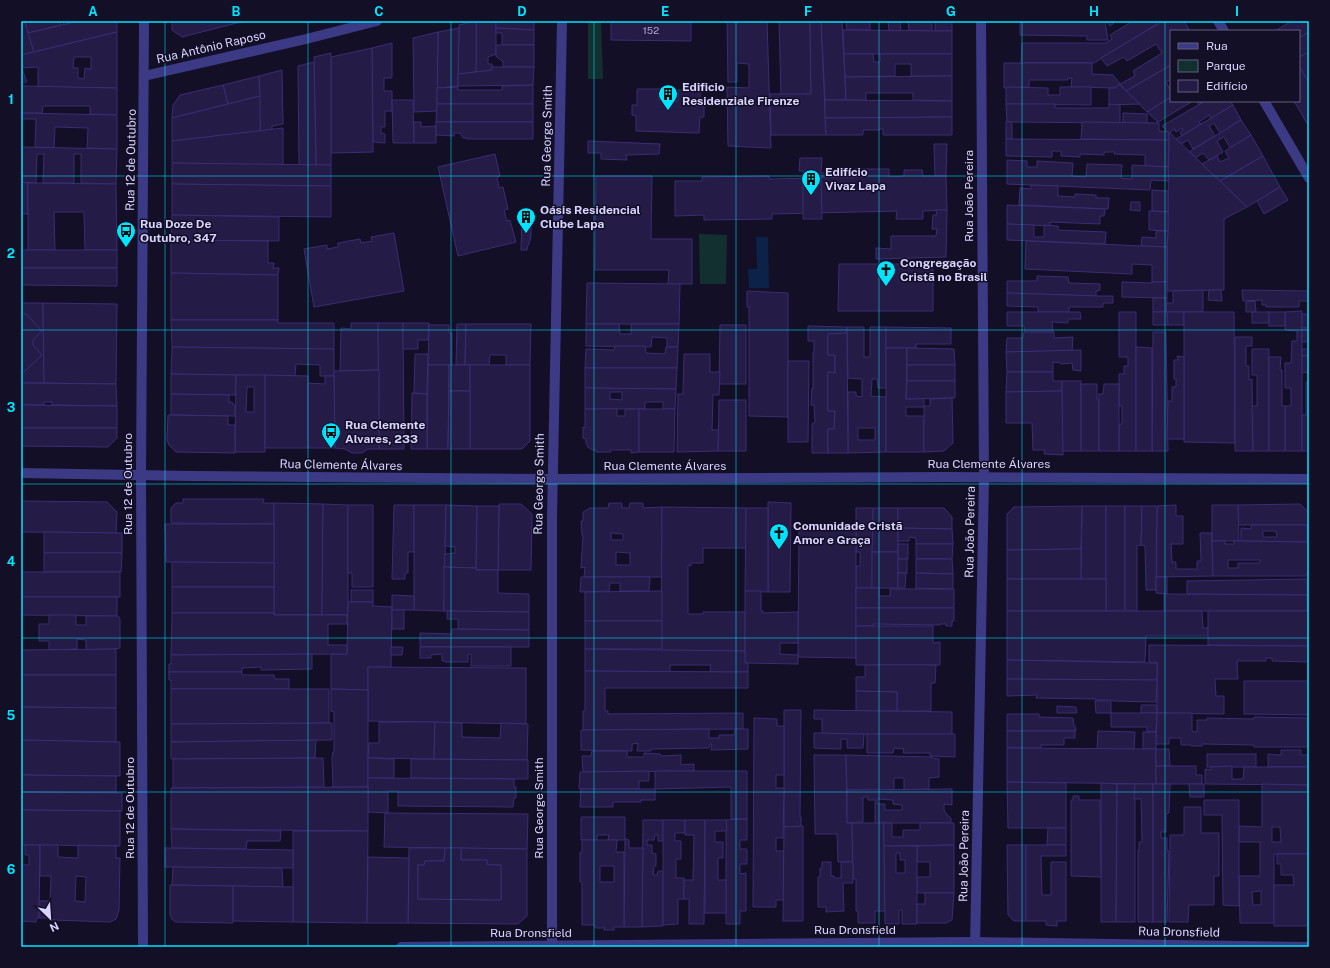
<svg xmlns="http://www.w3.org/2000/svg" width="1330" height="968" viewBox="0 0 1330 968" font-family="'Public Sans',sans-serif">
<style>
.green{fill:#12302f}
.water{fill:#0c2248}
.building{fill:#241b47;stroke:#3b2d73;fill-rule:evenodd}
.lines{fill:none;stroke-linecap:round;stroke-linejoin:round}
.minor{stroke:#3d3a85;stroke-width:10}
.tertiary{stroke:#3d3a85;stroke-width:10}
.grid{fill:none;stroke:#00e5ff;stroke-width:1;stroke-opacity:0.55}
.labels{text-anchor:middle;stroke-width:3;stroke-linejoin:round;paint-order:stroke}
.number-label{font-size:10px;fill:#aca6d1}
.street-label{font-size:12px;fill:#d9d4ff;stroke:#130f26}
.poi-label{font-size:12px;font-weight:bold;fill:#d9d4ff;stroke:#130f26;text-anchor:start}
.neatline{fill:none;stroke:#00e5ff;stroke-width:1.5}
.grid-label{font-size:13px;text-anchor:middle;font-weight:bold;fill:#00e5ff}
</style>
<rect width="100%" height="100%" fill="#130f26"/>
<g class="green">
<polygon points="588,21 601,21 603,79 588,79"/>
<polygon points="699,234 727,235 726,284 700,284"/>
</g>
<polygon class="water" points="756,237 768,237 769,288 749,288 748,269 757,269"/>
<g class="building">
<polygon points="21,21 25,21 34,52 21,55"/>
<polygon points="25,21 60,21 61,25 28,33"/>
<polygon points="63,21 79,21 64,25"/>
<polygon points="79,21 117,21 117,32 34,52 28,33"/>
<polygon points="172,21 233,21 233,24 182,37 172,30"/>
<polygon points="233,21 247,21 233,24"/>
<polygon points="476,21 496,21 496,54 488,57 488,64 492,64 492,70 476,72"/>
<polygon points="476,21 476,72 458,74 459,25"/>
<polygon points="496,21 534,21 534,30 496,28"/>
<polygon points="611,21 691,21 691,41 611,40"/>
<polygon points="727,21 767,21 771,148 728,146 727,87 749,88 749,64 737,63 737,82 728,82"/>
<polygon points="779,21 810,21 811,94 781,95"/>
<polygon points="810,21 821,21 826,135 771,135 770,94 811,94"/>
<polygon points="821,21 842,21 846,100 825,100"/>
<polygon points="846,21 870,21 870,30 847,30"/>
<polygon points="888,21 900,21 901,31 889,31"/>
<polygon points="908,21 932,21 932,31 909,31"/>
<rect x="935" y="21" width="17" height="10"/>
<polygon points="1020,21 1105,21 1108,40 1087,40 1087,36 1020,35"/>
<polygon points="1106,21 1115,21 1113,22 1114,23 1110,26"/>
<polygon points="1133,21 1155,21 1157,24 1094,63 1021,63 1022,43 1106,43 1112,39 1110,35"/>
<polygon points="1163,21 1184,21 1190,31 1171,31 1171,65 1126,91 1120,84 1135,76 1133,71 1162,53 1156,44 1127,61 1124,57 1107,66 1101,58"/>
<polygon points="1292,21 1309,21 1309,32 1299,38 1299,31 1275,31"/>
<polygon points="459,28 458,86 437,88 438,32"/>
<polygon points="496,28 534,30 534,45 502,45 502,33 496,33"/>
<polygon points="843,30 952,31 952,54 844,54"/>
<path d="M117,32V88L38,87V67L24,68L21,60V55ZM74,57H91V69L85,68L84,79L78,78V68H73Z"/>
<polygon points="438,32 437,111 414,112 413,38"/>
<polygon points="1309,32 1309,52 1299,57 1299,38"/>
<polygon points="392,43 392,78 384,78 384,91 392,91 392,111 385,111 385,127 381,127 381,133 385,134 385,143 373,142 372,48"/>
<polygon points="496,45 534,45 534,67 503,67 503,62 496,56"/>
<polygon points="372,48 373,152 331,153 331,57"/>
<polygon points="1309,52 1309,83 1299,66 1299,57"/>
<polygon points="331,53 331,165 316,165 314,57"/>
<polygon points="844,54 873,54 874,62 880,62 880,54 952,54 952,76 911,76 911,64 895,64 895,76 845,77"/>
<polygon points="314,62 316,165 299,165 298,66"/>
<polygon points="1004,63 1092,63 1092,74 1113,75 1120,84 1115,88 1071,87 1072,78 1067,79 1068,80 1029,80 1029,87 1004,88"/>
<polygon points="1171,65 1171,79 1166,82 1171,91 1171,97 1147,112 1126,91"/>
<polygon points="21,66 27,82 23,82 22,86 117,88 117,115 90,114 90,106 43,106 42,113 21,113"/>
<polygon points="1299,66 1309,83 1309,127 1294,101 1299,101"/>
<polygon points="492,67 534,67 533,85 458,86 458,74 492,70"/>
<polygon points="282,70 283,124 272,126 272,130 260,131 259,76"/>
<polygon points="259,76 260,96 228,104 223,85"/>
<polygon points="952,76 952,101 913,100 913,93 866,93 866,100 846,100 845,77"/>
<polygon points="1120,84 1122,87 1140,104 1109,105 1109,88 1115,88"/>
<polygon points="223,85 228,104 172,118 173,105 180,95"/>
<polygon points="533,85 533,104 437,104 437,88 458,87 458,90 502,90 502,86"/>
<polygon points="1006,87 1048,88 1048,95 1060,95 1060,87 1091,87 1091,105 1006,104"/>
<polygon points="637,89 660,89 659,100 678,101 678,90 700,90 700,106 704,106 704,117 700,117 699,133 636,131 636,116 632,115 632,105 637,105"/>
<polygon points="260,96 260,131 172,141 172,118"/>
<polygon points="1171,97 1171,101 1193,101 1158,122 1147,112"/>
<polygon points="392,100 413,100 414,143 393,143"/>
<polygon points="825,100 952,101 952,117 825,118"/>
<polygon points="1197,101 1205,101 1199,105"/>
<polygon points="1205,101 1230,101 1233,105 1211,119 1209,115 1199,122 1201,124 1182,136 1180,132 1183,130 1182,128 1176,132 1175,129 1169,133 1162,126"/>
<polygon points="437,104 533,104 533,122 436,122"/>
<polygon points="1006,104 1055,104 1055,108 1109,108 1109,104 1120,105 1120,123 1007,122"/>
<polygon points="1233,105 1241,120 1220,133 1214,123 1209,126 1215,136 1193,149 1188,140 1181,144 1176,139"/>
<polygon points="21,113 117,115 117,149 87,148 88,128 55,127 54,148 35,147 36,119 21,119"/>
<polygon points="1123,113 1147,114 1147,123 1123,123"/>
<polygon points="952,117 952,135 883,135 883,129 879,129 879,130 863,130 863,135 826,135 825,118"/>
<polygon points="1241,120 1251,135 1230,148 1224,137 1217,141 1223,152 1209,160 1203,153 1195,158 1189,152"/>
<polygon points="1006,121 1012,122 1012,139 1006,139"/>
<polygon points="414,122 421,122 421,127 436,126 436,143 414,143"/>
<polygon points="436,122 533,122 533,139 467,139 467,138 463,138 460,133 454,133 454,136 436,135"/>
<polygon points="1082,122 1159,123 1159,131 1169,132 1169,140 1081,139"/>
<polygon points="283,128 283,165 172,163 172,141"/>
<polygon points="1169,132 1247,207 1224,219 1224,290 1167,291"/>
<polygon points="1251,135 1263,156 1220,181 1202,164 1217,156 1220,162 1229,158 1225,151"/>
<polygon points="1006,139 1169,140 1168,167 1145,166 1145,155 1114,154 1115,152 1104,152 1104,155 1080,154 1080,157 1061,156 1061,151 1052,151 1052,157 1006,156"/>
<polygon points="588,141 660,144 659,154 626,155 627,160 601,159 601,153 588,153"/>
<polygon points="934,144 947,144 946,176 935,176"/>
<polygon points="21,147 117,149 116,184 81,183 81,154 74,154 74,183 43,183 44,154 37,154 36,183 21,182"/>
<polygon points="495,154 500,176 497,177 499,188 503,187 508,209 504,210 507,221 510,220 516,242 458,256 438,167"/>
<polygon points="1263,156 1280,187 1247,207 1220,181"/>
<polygon points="800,158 822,158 821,173 854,173 863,177 803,178 803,171 799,171"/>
<polygon points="1007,160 1027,161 1027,167 1037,167 1037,161 1073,163 1072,176 1086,177 1087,164 1122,165 1121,178 1132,179 1132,165 1168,167 1169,181 1151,180 1150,190 1007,184"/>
<polygon points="172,163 331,165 331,186 172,184"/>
<polygon points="854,169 889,169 889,177 904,176 904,170 922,170 923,176 946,176 947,210 923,211 923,219 896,219 897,211 772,214 772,219 704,220 704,215 675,216 675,181 702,181 702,177 769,176 769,179 863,177 854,173"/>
<polygon points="596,176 652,176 651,239 692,239 692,284 668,284 669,270 595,270"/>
<polygon points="803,178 821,178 822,219 803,219"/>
<polygon points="21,182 28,183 28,214 21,214"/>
<polygon points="28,183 116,184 117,250 85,250 84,212 54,212 55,250 28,250"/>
<polygon points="172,184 331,186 331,217 172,215"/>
<polygon points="1031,185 1058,186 1058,196 1075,197 1075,194 1096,195 1096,198 1109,198 1108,209 1019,205 1020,188 1031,189"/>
<polygon points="1280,187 1288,200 1264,214 1257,201"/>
<polygon points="1152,190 1168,191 1168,212 1152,211"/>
<polygon points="1131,202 1140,202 1140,211 1130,210"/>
<polygon points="1007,205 1105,209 1104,216 1100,216 1100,224 1050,222 1050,226 1007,224"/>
<polygon points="936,210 947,210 946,257 876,259 876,248 891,249 891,236 936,236 937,229 932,229 933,215 937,215"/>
<polygon points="1149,211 1168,212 1168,231 1149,230"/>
<polygon points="172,215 279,217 279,241 171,240"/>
<polygon points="522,215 528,215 528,219 531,226 531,237 529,244 528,245 527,250 521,250"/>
<polygon points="1007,224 1034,225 1034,237 1044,237 1044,225 1058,226 1058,230 1106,232 1105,244 1007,240"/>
<polygon points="1156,231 1168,231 1167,247 1141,246 1142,237 1156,238"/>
<polygon points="394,233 404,291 314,307 304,249 327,245 327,249 338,247 338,243 360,239 361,243 372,241 371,237"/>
<polygon points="171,240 268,241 268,263 274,263 273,268 279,268 278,275 171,273"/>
<polygon points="1026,241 1167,247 1167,282 1152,282 1152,265 1132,264 1132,274 1025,269"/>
<rect x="21" y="250" width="96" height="18"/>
<polygon points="839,264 933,264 933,311 838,311"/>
<polygon points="21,268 117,268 117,286 21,285"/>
<polygon points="171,273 278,275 278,320 171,320"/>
<polygon points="1037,276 1068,277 1069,283 1100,284 1100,290 1096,291 1096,296 1007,293 1007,281 1037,281"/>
<polygon points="1122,282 1152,283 1152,282 1167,282 1167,298 1122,297"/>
<polygon points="587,283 680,284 679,324 586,324"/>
<polygon points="1203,290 1203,312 1166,312 1167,303 1173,303 1173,291"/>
<polygon points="1209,290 1221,290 1222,301 1208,300"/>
<polygon points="1242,290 1309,291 1309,301 1299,301 1299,307 1266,307 1266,305 1262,305 1262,300 1243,301"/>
<polygon points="747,291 788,293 788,417 749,416 749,307 747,307"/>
<polygon points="1007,293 1100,296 1113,296 1113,303 1103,303 1103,307 1069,307 1069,312 1038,312 1038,307 1007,306"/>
<polygon points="1153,298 1167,298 1166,312 1153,312"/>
<polygon points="1255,301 1256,312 1246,312 1246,302"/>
<polygon points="21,303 43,303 44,383 21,383"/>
<polygon points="43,303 117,304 116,384 44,383"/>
<polygon points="1302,311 1302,451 1285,451 1285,406 1291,406 1291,388 1285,388 1285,363 1291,363 1292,341 1297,341 1297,331 1285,330 1285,312"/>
<polygon points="1007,312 1080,312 1081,319 1068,319 1068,323 1052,322 1053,332 1025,332 1024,326 1007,326"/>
<polygon points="1119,312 1136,312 1136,451 1119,451 1119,424 1122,424 1122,406 1119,406 1119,374 1124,374 1124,366 1128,366 1128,357 1119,357"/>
<polygon points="1153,312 1167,312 1168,325 1153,325"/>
<polygon points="1167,312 1184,312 1184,325 1168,325"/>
<polygon points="1184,312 1234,312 1235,443 1184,442"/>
<rect x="1252" y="312" width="17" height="11"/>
<rect x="1269" y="312" width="16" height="14"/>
<polygon points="21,314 26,314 42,331 33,340 33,345 42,355 25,371 21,371"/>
<rect x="1302" y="314" width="7" height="14"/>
<polygon points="171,320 278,320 278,323 334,323 334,349 172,347"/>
<polygon points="351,323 378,323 379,370 340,371 341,328 351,329"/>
<polygon points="378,323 403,323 404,449 379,449"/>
<polygon points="403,323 429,323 428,340 418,340 418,349 403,349"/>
<polygon points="457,324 466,324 465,365 456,365"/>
<polygon points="466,324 531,324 530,365 506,365 506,355 490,355 489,365 465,365"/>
<polygon points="586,324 619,324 620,334 631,334 631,324 679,324 678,347 667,347 667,338 652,337 651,347 586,346"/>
<polygon points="429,325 449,325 449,333 452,333 452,365 428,365"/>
<polygon points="720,325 746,325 746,384 719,384"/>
<polygon points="808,326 847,327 847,333 828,334 828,355 835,355 835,373 828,372 828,411 835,411 834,429 828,429 828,453 812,453 812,424 815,422 814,405 811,405 812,388 813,389 813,352 814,352 814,341 808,341"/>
<path d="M847,327H864V357H870V327H886V388H878L877,379H872L871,396L886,397V452L848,453V392H856V396L862,397V379L848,378ZM858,428H875V440H858Z"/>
<polygon points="886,327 951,328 951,344 916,344 916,348 886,348"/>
<rect x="1302" y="328" width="7" height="14"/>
<polygon points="1024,332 1054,332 1054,338 1073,337 1072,351 1006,352 1007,338 1023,338"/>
<polygon points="1153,332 1166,332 1168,451 1152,451"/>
<polygon points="847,333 848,453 828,453 828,429 834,429 835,411 828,411 828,372 835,373 835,355 828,355 828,334"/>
<polygon points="1235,337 1252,337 1252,346 1246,346 1246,366 1249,366 1249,380 1252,379 1253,451 1235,451"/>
<polygon points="615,346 645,346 646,353 665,354 666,347 678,347 677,368 585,368 586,349 614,350"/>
<polygon points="172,347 334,349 334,376 320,376 320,365 296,364 295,376 171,374"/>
<polygon points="1136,347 1152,348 1152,451 1136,451"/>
<polygon points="886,348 907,348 906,399 924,398 924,407 906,407 906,416 924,416 924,452 886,452"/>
<polygon points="907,348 954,349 955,365 907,365"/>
<polygon points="1252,349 1269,349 1269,451 1253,451 1252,406 1257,406 1257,375 1252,375"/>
<polygon points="1302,349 1309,349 1309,355 1302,356"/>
<polygon points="1081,350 1081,371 1073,370 1072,363 1061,364 1061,363 1053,362 1053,372 1007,372 1006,352"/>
<polygon points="415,354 428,354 427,394 414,393"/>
<polygon points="684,354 710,354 710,372 720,372 719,395 713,395 712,430 719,430 718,451 677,452 678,394 683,394"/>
<polygon points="1309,355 1309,372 1302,373 1302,356"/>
<polygon points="1177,356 1184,357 1184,439 1167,439 1168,401 1172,401 1172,387 1176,387 1176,379 1174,379 1174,360 1178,360"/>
<polygon points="1269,357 1281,357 1280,370 1282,370 1282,406 1285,406 1285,451 1269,451"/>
<polygon points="788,361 809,361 808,442 788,442"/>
<polygon points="428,365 449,365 448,449 427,449"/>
<rect x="449" y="365" width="21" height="26"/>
<polygon points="470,365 530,365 530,441 522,449 470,449"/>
<rect x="907" y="365" width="48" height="16"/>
<polygon points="585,368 677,368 676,389 585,388"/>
<polygon points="379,370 379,449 368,449 362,453 352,453 345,449 335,448 334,371"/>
<polygon points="1007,372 1053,372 1053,381 1062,381 1062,391 1006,392"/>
<polygon points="171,374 236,375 235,395 171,394"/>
<path d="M236,375H265V452H235ZM247,387H254V412H246Z"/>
<polygon points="265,375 308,376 308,448 265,448"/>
<polygon points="325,376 334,376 335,448 308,448 308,383 325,384"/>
<polygon points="907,381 955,381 955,398 906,399"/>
<rect x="1062" y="381" width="19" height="70"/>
<polygon points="1306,382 1309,382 1309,451 1302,451 1302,415 1306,415"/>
<polygon points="21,383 116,384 117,406 52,405 52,402 44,402 44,405 21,405"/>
<polygon points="1081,384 1097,384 1097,400 1099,400 1099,451 1081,451"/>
<polygon points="1104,384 1119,384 1119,451 1099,451 1099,394 1103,394"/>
<path d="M585,388L676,389L675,409H663V402H645V409H585ZM610,392H622V400L610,399Z"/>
<polygon points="449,391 470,391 470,449 448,449"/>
<polygon points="1062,391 1063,455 1044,454 1045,450 1033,450 1032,423 1006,423 1006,392"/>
<polygon points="412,393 427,394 427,449 411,449"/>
<polygon points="171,394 229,395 229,402 232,402 233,405 235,405 235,416 171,415"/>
<polygon points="952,398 953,443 944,451 924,452 924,406 930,406 930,399"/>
<polygon points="719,400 746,400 746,451 718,451"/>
<polygon points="21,405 117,406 117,428 21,428"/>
<polygon points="585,409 617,409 617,416 625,416 625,409 639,409 639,452 631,453 631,450 610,450 611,452 596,452 596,450 592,450 588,447 586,443 586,439 583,438 583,427 585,428"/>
<polygon points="639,409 675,409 674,452 639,452"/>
<polygon points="168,415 228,416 228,425 235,425 235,453 176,452 169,445 167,440"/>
<polygon points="21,428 117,428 117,438 108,447 21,446"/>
<polygon points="183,499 264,499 263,503 274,503 274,524 171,523 171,508 176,503 183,503"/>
<polygon points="21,501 107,502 117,512 116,533 21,532"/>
<polygon points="768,502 791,503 790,592 768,592"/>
<polygon points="274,503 323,504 322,615 274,615"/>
<path d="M609,503H622V508H629L630,503H643V508L662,507V577H584L585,567L581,568L583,535H582L581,521H583V512L590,508H608ZM611,533L623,534V540H611ZM616,552L630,553V565H616Z"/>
<polygon points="323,504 348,505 348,615 322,615"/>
<polygon points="499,504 521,504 532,514 531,570 498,570"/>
<polygon points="1300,504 1309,513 1309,525 1238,525 1238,505"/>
<polygon points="348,505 373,505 373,587 352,587 352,573 348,573"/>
<polygon points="394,505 414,505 414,552 408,552 408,573 405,573 405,579 392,579"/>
<polygon points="414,505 446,505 444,611 414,610"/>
<polygon points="446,505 477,506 476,568 444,567 445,554 455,553 455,547 445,546"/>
<polygon points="1176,505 1176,516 1183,516 1183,544 1171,544 1172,562 1176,562 1176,569 1197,569 1197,561 1201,561 1200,533 1212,533 1213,576 1156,577 1157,506"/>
<polygon points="1212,505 1238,505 1239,541 1212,541"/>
<polygon points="477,506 499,506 498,570 476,570"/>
<polygon points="1082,506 1106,506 1106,579 1081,579"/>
<polygon points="1082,506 1081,549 1007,550 1007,514 1014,507"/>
<rect x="1106" y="506" width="19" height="105"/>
<polygon points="1125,506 1142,506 1141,545 1137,546 1137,611 1125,611"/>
<polygon points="1142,506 1157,506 1156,590 1146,590 1145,546 1141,545"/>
<polygon points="662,507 746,508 746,548 703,548 703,563 691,563 691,566 688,565 688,614 703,614 703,612 745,612 745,651 661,651"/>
<polygon points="746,508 768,508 768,592 745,591"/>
<polygon points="856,508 873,508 872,588 856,588 856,566 860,566 860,552 856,552"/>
<polygon points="873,508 898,508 898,552 872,552"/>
<polygon points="898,508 944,508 952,517 952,529 898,528"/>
<polygon points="165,524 274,524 274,563 166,562"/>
<polygon points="810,525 846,525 845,528 856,528 856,658 798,657 799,528 810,528"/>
<path d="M1251,525H1307V542L1241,541V528L1251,529ZM1263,531H1276L1277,537H1263Z"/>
<polygon points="898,528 952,529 953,544 916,544 916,538 909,537 909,541 898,541"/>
<polygon points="44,532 122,533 122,553 44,553"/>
<path d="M1212,541H1225V544H1234V541H1239L1309,542V573H1307V576H1213ZM1228,560H1260V563H1238V568H1228Z"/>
<rect x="898" y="544" width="10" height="15"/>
<polygon points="916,544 953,544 952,559 916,559"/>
<polygon points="1081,549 1081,579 1007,579 1007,550"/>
<rect x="872" y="552" width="26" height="36"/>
<polygon points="44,553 122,553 121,572 44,572"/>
<rect x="898" y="559" width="9" height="14"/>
<polygon points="916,559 952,559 953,574 916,573"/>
<polygon points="172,562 274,563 274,587 172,587"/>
<polygon points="444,567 476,568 476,570 498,570 498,593 529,594 529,612 444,611"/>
<rect x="21" y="572" width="99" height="25"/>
<polygon points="898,573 906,573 905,588 898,588"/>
<polygon points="916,573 953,574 953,589 916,588"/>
<polygon points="581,577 650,577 649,591 620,591 620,583 610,583 609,591 580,592"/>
<polygon points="1156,577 1167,577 1167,594 1156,593"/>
<rect x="1007" y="579" width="99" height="32"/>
<polygon points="1307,579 1307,595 1187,594 1187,581"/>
<rect x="172" y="587" width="102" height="26"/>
<polygon points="856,588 879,588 879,596 890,596 890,589 954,589 954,608 856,608"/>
<rect x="351" y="590" width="22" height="12"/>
<polygon points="662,591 662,621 585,621 585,592"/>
<polygon points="745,591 761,591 761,611 763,611 763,613 798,612 798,643 780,643 780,654 798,655 798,664 745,663"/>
<polygon points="1164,594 1307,595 1307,611 1164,611"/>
<polygon points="392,595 414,596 414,610 392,610"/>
<polygon points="21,597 117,597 117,616 21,615"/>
<polygon points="348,602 373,602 373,606 392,607 391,667 368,667 368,690 331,689 331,654 347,654"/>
<polygon points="856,608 954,608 954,621 952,621 952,626 946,626 946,624 940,624 940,625 873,624 873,626 856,626"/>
<rect x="392" y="610" width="12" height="19"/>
<polygon points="447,611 529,612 529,630 458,629 458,619 447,619"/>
<polygon points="1007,611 1202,611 1203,628 1208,628 1208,636 1146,636 1145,662 1007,660"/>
<polygon points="1208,611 1309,611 1309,646 1208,645"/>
<polygon points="172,613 274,613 274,615 347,615 347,624 328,624 328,645 347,645 347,654 171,655"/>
<polygon points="49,615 76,615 76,625 86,625 86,616 117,616 120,618 120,648 116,649 86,650 86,640 77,639 77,649 49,650 49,641 39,641 39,624 49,624"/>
<rect x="585" y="621" width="77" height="28"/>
<polygon points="856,626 933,626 933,643 940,642 940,665 856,665"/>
<polygon points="452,629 529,630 529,647 420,647 420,633 452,634"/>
<polygon points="1149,645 1309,646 1309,662 1272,661 1272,658 1266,658 1266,661 1237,661 1238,679 1215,679 1216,696 1224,696 1224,714 1157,713 1157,663 1149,662"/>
<polygon points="391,647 403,647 402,655 391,655"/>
<polygon points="420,647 511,647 511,666 471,666 471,654 468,654 468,662 445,662 445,661 442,661 442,654 431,655 431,658 420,658"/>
<polygon points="116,649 116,675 21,675 21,650"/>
<polygon points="585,649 745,651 745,663 748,663 748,672 710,672 711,665 670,665 670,672 585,671"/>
<polygon points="312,654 312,669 261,670 261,667 242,668 242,672 169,672 169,664 171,664 171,655"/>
<polygon points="1007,660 1157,663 1157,680 1007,679"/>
<polygon points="865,665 936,665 935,683 931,683 931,711 897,711 897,692 856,691 856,677 865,677"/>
<polygon points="368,667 526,668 526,724 368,721"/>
<polygon points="585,671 748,672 748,688 605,688 605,711 608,711 608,714 743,713 743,729 583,730 583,711 585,711"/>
<polygon points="169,672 242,672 242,675 274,675 275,679 289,679 289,689 171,689 171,680 169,680"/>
<polygon points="21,675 116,675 116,708 21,707"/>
<polygon points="1007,679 1157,680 1156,702 1113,701 1113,700 1096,700 1096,699 1036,698 1037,695 1007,696"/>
<polygon points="1244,681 1309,681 1309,715 1244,714"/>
<polygon points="171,689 329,689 329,723 171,724"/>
<polygon points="331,689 368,690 368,787 333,787 332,758 333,752 334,752 334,712 331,711"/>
<polygon points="856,691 897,692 897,711 856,711"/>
<polygon points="1095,701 1111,701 1111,713 1096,713"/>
<polygon points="1141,705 1156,705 1157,713 1141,713"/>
<polygon points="1057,706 1076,707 1077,713 1057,713"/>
<polygon points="21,707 116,708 116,742 21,740"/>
<polygon points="784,710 801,710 800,817 801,817 801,827 784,827"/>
<polygon points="814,710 952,712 952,735 822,734 822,719 814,719"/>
<polygon points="1111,713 1157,713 1156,732 1147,732 1147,727 1111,727"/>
<polygon points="1157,713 1192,713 1192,731 1197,732 1197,720 1207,720 1207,718 1254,719 1254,717 1307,718 1308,747 1254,747 1254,745 1202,744 1202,746 1191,746 1191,745 1181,745 1181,738 1169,738 1169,744 1156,744"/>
<polygon points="1007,714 1039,714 1039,717 1073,718 1074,726 1075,726 1076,731 1007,731"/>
<polygon points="754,718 777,719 777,726 784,726 784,775 776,775 776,788 784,788 783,838 776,838 776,851 784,851 784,900 776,900 776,907 753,907"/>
<polygon points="379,722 435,722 434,759 368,758 369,743 379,743"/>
<polygon points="435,722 462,723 462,737 500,738 501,723 528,724 527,760 434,759"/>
<polygon points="332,723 332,740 171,742 171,724"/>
<polygon points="709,729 709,738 719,738 719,735 734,735 735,729 748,729 748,749 711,750 712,744 710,744 709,748 651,749 651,751 637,751 638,743 632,744 632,751 581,750 581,730"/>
<polygon points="1007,731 1075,731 1075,738 1064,738 1064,745 1041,745 1041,748 1007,748"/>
<polygon points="1098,731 1135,732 1134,749 1097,749"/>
<rect x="1143" y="732" width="13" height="17"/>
<polygon points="814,733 864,734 863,748 847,748 847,739 841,739 841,749 814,748"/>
<polygon points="867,734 955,734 955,757 930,756 930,753 903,753 904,749 894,748 893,753 867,753"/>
<polygon points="21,740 120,742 120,776 21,775"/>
<polygon points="316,740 315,758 171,759 171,742"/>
<polygon points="1007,748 1156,749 1156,784 1007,782"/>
<polygon points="1156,749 1169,749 1170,766 1156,766"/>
<polygon points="1281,750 1301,750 1301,755 1308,755 1308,767 1268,767 1268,754 1281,755"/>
<polygon points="592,751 627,751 627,757 644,757 644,753 660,754 661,756 681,755 681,765 694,764 694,771 583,772 582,756 591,756"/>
<rect x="1207" y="754" width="49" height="13"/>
<polygon points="814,755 846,755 847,823 852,823 853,862 838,862 837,834 815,834"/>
<polygon points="846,755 932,757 932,758 939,759 939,777 929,778 929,789 904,790 904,778 894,778 894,790 847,790"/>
<polygon points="323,758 324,787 173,788 173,759"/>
<polygon points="368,758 394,759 394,778 368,778"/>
<polygon points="411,759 528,760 528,779 411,778"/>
<polygon points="1156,766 1196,766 1196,775 1202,775 1202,784 1156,784"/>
<polygon points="1232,766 1232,779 1243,779 1244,767 1308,767 1308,785 1205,784 1205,769 1211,770 1211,767"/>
<polygon points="649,771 649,781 639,781 639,789 579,789 580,772"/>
<polygon points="655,771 747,771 747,819 731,819 731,787 655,789"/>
<polygon points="21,775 116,776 116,793 21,792"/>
<polygon points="368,778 514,779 514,787 516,787 516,798 514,798 513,807 398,806 398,791 388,791 388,813 368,812"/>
<polygon points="1007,782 1066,783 1066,828 1008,828"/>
<polygon points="1101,783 1117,784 1116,922 1101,922"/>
<polygon points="1117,784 1135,784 1135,922 1116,922"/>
<polygon points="1135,784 1153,784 1153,922 1138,922 1138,850 1139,850 1139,842 1142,842 1141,799 1134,799"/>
<polygon points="1153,784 1170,784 1169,813 1166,814 1166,832 1161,832 1161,838 1167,838 1167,851 1169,851 1167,922 1153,922"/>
<polygon points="1189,784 1204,784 1204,797 1190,797"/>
<path d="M1262,784L1308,785L1309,854H1274V923H1240L1239,876H1260V842H1239V826L1262,827ZM1272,827H1280L1281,842H1272ZM1261,891V905H1253L1252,892Z"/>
<polygon points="368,787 368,831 171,829 171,788"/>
<polygon points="581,789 655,789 655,800 641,800 641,802 613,802 613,807 580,807"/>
<path d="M952,789V805L944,804V810L948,816L951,818V823H875V800H868V797H863V822L847,823V790ZM877,799L893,800V804L902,805V810H885V804H877Z"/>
<polygon points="21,792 122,793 122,811 21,810"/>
<polygon points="1073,796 1079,796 1079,800 1100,800 1101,877 1071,876 1071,800 1073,800"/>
<polygon points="1204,800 1239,800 1239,906 1223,905 1222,815 1204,815"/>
<polygon points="1184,807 1201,807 1201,833 1219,833 1219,876 1214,876 1214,905 1189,905 1188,922 1169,922 1170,835 1184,835"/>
<polygon points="21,810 120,811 120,846 21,845"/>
<polygon points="385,813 528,814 527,849 384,847"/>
<polygon points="581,817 625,817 625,840 608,840 609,835 597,835 597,840 581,840"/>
<polygon points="747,819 747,840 740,840 740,849 747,849 747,864 740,864 740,874 746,873 746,911 740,911 740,924 726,924 726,820"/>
<polygon points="643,820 663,820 663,841 658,841 658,835 655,835 654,840 647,840 647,845 652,845 652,853 656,854 656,866 654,866 653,875 657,875 658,871 663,871 663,926 642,927"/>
<polygon points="663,820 685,820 685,833 675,833 675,841 681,841 681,859 676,859 676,878 684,878 684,899 678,899 678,924 663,925"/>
<polygon points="685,820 705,820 704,924 689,924 689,899 684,899 684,880 693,880 694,835 685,835"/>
<polygon points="705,820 726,820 727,831 715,831 715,842 723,842 723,858 718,858 718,880 726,880 726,913 705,913"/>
<polygon points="852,823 884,823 885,911 875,911 875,923 858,923 858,911 856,911 856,879 853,879"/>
<polygon points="884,823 892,823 892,837 903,837 903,830 920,830 920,823 954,823 954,845 884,846"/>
<polygon points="803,826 803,921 783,921 784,827"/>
<polygon points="1048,828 1066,828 1066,845 1047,845"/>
<polygon points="171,829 281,831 280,841 247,841 246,849 172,848"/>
<polygon points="293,831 368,831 367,923 293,922"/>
<polygon points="625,839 629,840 629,848 643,848 642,927 624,927"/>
<path d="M582,840H617L616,852H624V927H614V930H604L605,928H595V925H582V882H580V852H582ZM600,866H614V882H600Z"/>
<polygon points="25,845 40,845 39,918 37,918 36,922 21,921 21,865 29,865 29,855 25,855"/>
<path d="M40,845H58V857L78,858V845L116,846V858H120L119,910L116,919L110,922L53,920L52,918H39V901H50L51,876H40ZM76,876L86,877L85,902L75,901Z"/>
<polygon points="954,845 954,893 917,893 917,877 930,877 930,862 917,862 917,846"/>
<polygon points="1007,845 1026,845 1026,921 1014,921 1008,915"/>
<polygon points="1026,845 1066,845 1066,856 1041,856 1042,895 1051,895 1051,862 1066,862 1066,921 1057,921 1057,926 1046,925 1046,921 1026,921"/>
<path d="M884,846H917V924H902V910H899V924H885ZM896,853H900V860H905V873H896Z"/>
<polygon points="165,848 293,850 293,868 165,867"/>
<polygon points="409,848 445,848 444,861 425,861 424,865 418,865 418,899 501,900 501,865 487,865 487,860 461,860 461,848 527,849 527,916 518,924 408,923"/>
<polygon points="445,848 461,848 461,860 487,860 487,865 501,865 501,900 418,899 418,865 424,865 425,861 444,861"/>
<polygon points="1277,854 1308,854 1309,925 1308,926 1274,926 1274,885 1294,885 1293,875 1281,875 1281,864 1277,864"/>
<polygon points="368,857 409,858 408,923 367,923"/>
<polygon points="822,862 831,862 831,876 834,876 834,878 841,878 841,862 853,862 853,883 843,883 844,911 826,912 826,907 818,907 818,877 820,877 820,868 822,868"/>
<polygon points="173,867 282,868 283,887 172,885"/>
<polygon points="170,885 233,886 233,923 175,922 171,918 170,913"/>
<polygon points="233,886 293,887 293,922 233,921"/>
<polygon points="925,893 954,893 952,920 946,923 917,923 917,904 925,904"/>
</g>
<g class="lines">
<g class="minor">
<polyline points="1218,21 1224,31"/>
<polyline points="144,76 306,39 377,21"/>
<polyline points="1264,101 1309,178"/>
<polyline points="21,473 191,476 553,479 945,477 1309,479"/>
<polyline points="401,947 975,942 1309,947"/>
<polyline points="552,947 552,518 562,21"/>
<polyline points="975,947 984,477 981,21"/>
</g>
<polyline class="tertiary" points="143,947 141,475 144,21"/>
</g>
<path class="grid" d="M165,21V947M308,21V947M451,21V947M594,21V947M736,21V947M879,21V947M1022,21V947M1165,21V947M21,176H1309M21,330H1309M21,484H1309M21,638H1309M21,792H1309"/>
<defs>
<g id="building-pin" transform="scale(1)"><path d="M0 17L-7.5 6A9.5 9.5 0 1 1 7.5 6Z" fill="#00e5ff" stroke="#130f26"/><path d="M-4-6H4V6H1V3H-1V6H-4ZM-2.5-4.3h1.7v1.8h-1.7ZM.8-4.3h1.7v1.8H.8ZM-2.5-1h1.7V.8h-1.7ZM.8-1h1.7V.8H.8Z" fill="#111"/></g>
<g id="bus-pin" transform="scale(1)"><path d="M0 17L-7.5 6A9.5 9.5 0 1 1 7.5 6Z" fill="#00e5ff" stroke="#130f26"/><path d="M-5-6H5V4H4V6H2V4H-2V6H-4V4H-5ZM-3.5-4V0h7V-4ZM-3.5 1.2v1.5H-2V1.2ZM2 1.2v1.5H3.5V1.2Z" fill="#111"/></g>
<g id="church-pin" transform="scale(1)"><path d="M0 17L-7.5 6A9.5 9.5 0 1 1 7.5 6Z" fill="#00e5ff" stroke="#130f26"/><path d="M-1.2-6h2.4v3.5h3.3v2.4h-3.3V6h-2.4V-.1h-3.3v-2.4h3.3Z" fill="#111"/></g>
</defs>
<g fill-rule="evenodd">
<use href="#building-pin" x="668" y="94"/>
<use href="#building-pin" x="811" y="179"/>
<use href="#building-pin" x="526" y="217"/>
<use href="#bus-pin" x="126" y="231"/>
<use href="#church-pin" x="886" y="270"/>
<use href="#bus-pin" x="331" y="432"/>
<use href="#church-pin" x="779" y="533"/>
</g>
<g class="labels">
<g class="number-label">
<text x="651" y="34">152</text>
</g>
<g class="street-label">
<text transform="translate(211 47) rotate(-13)" y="4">Rua Antônio Raposo</text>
<text transform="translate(547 136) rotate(-89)" y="4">Rua George Smith</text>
<text transform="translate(131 160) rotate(-89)" y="4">Rua 12 de Outubro</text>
<text transform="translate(969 196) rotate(-90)" y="4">Rua João Pereira</text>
<text x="989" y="468">Rua Clemente Álvares</text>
<text transform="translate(341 465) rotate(1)" y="4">Rua Clemente Álvares</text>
<text x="665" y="470">Rua Clemente Álvares</text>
<text transform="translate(128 484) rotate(-90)" y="4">Rua 12 de Outubro</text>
<text transform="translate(539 484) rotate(-89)" y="4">Rua George Smith</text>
<text transform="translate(970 532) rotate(-89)" y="4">Rua João Pereira</text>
<text transform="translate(130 808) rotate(-90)" y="4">Rua 12 de Outubro</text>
<text transform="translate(539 808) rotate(-90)" y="4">Rua George Smith</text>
<text transform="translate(964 856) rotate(-89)" y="4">Rua João Pereira</text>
<text x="855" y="934">Rua Dronsfield</text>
<text transform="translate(1179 932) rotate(1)" y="4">Rua Dronsfield</text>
<text x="531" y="937">Rua Dronsfield</text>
</g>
<g class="poi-label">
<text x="682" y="91">Edificio<tspan x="682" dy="14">Residenziale Firenze</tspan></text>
<text x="825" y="176">Edifício<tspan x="825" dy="14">Vivaz Lapa</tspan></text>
<text x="540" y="214">Oásis Residencial<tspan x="540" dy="14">Clube Lapa</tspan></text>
<text x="140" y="228">Rua Doze De<tspan x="140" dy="14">Outubro, 347</tspan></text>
<text x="900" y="267">Congregação<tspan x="900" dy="14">Cristã no Brasil</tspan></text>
<text x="345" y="429">Rua Clemente<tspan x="345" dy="14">Alvares, 233</tspan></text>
<text x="793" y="530">Comunidade Cristã<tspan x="793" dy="14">Amor e Graça</tspan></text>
</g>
</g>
<rect width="1330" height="968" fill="none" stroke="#130f26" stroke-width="44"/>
<rect x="1170" y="30" width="130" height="72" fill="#130f26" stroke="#625e7d"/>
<rect x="1178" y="43" width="20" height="6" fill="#3d3a85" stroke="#625e7d"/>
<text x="1206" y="50" font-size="12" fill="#d9d4ff">Rua</text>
<rect x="1178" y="60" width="20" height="12" fill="#12302f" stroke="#625e7d"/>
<text x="1206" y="70" font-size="12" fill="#d9d4ff">Parque</text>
<rect x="1178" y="80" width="20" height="12" fill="#241b47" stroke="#625e7d"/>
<text x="1206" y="90" font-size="12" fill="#d9d4ff">Edifício</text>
<g transform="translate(50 918) rotate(155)" stroke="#130f26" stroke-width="3" paint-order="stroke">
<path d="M0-3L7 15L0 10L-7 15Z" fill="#d9d4ff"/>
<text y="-6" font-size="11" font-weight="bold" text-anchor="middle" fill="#d9d4ff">N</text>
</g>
<rect x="22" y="22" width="1286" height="924" class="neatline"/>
<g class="grid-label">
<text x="93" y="16">A</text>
<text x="236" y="16">B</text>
<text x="379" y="16">C</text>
<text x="522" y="16">D</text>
<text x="665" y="16">E</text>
<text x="808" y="16">F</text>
<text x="951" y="16">G</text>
<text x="1094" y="16">H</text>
<text x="1237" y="16">I</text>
<text x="11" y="104">1</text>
<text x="11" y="258">2</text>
<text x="11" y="412">3</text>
<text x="11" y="566">4</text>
<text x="11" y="720">5</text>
<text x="11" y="874">6</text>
</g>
</svg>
